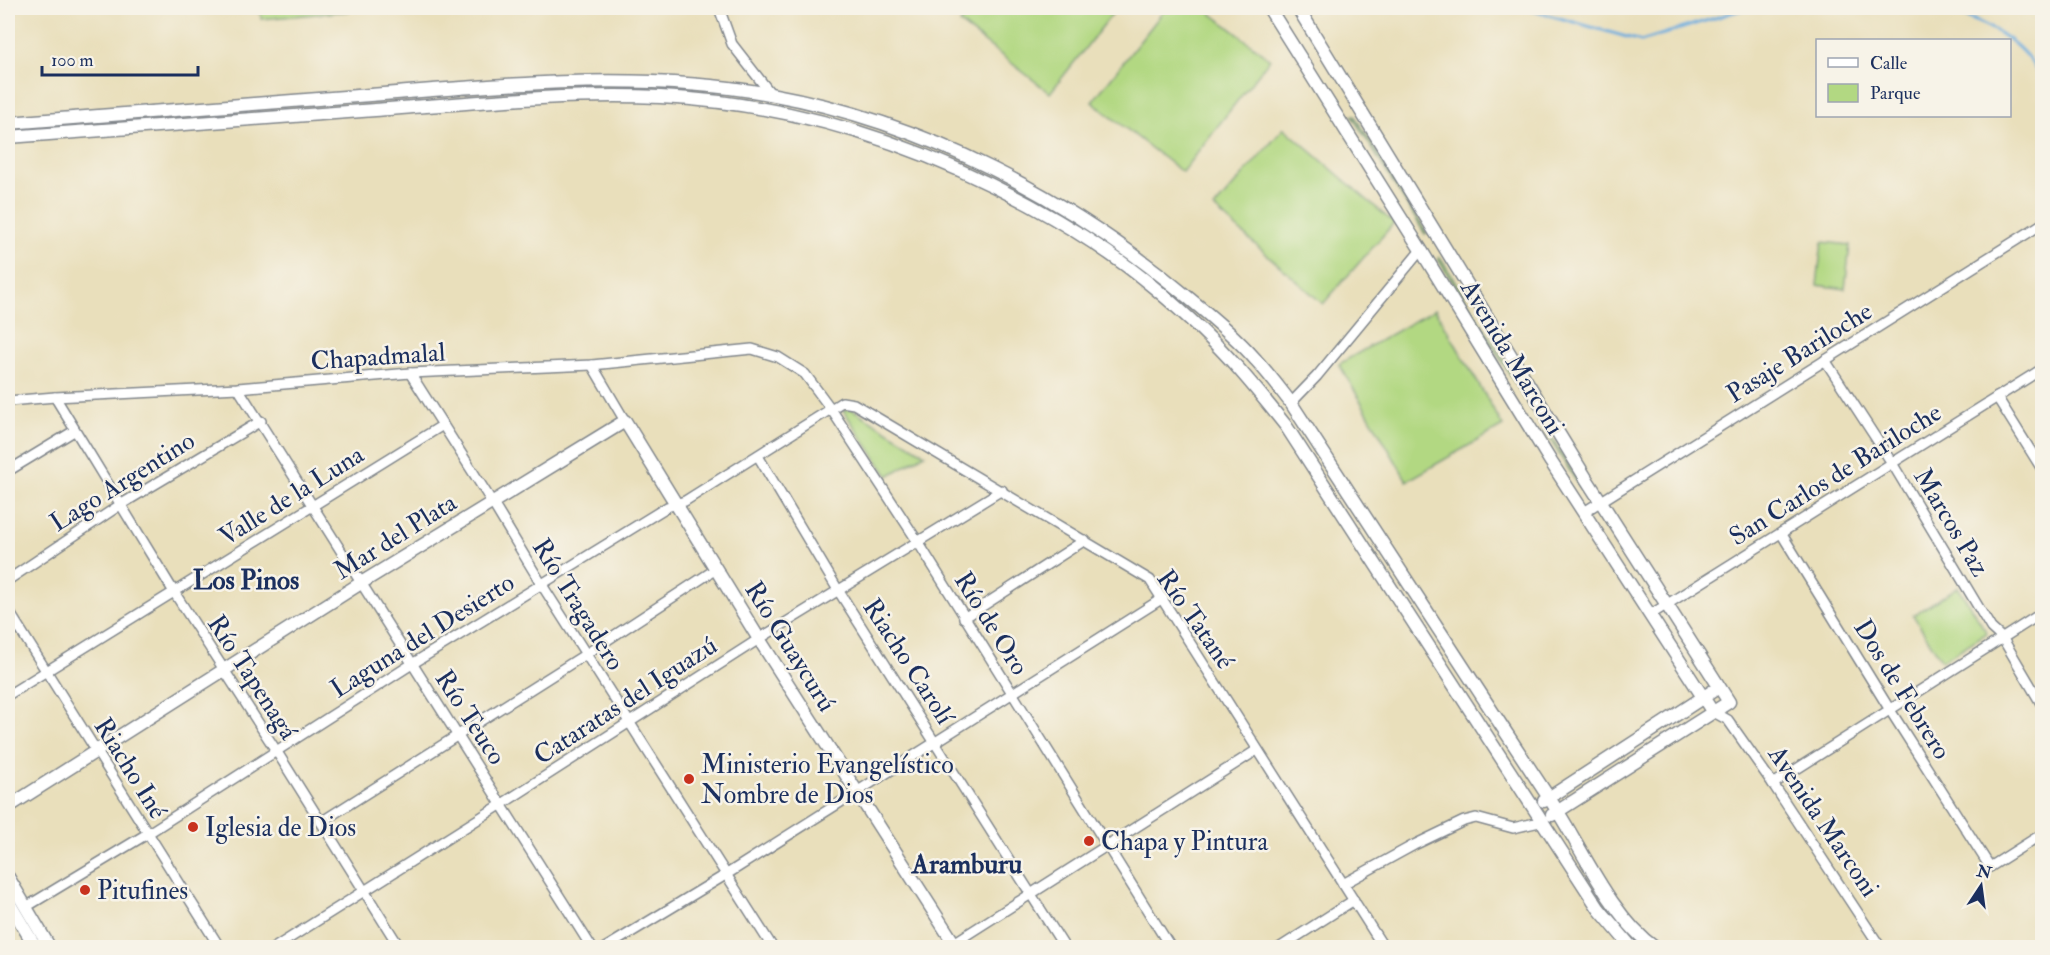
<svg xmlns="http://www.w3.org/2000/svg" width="2050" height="955" viewBox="0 0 2050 955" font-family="'IM FELL Double Pica',serif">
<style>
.green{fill:#b2d882;stroke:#668470;stroke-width:1.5}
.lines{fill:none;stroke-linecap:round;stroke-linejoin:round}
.stream{stroke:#68abdd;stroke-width:3}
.street-casing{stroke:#82878c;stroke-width:12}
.secondary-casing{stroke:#82878c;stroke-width:15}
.street{stroke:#fff;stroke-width:9}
.secondary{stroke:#fff;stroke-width:12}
.poi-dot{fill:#c8321e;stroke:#f7f3e8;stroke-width:2}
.labels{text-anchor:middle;stroke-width:5;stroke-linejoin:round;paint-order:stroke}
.street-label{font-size:26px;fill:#1b2f5e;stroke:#f7f3e8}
.poi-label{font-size:26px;fill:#1b2f5e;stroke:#f7f3e8;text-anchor:start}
.neighbourhood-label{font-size:27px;font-weight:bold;fill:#1b2f5e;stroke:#f7f3e8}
</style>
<rect width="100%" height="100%" fill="#f7f3e8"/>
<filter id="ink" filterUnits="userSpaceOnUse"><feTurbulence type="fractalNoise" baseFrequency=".0167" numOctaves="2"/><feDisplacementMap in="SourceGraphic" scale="12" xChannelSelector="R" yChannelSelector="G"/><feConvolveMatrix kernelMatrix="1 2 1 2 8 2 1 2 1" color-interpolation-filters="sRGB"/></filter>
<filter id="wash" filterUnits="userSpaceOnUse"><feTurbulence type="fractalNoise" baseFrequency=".008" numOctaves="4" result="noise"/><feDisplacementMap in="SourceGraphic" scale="24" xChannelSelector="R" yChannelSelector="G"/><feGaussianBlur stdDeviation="1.35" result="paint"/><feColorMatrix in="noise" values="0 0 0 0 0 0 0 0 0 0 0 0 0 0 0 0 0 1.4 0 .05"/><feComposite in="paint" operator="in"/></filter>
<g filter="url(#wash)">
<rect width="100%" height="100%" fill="#e9dfbb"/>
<g class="green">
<polygon points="260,8 350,8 350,11 261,19"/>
<polygon points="972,8 1117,8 1050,93 960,23"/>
<polygon points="1166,8 1204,8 1270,59 1182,172 1092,102"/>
<polygon points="1354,115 1427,233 1425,234 1352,116"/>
<polygon points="1284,128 1394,223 1323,304 1214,208"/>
<polygon points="1822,242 1850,245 1845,289 1817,285"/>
<polygon points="1440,257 1586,493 1584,494 1438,259"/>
<polygon points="1435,309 1503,426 1407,481 1339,364"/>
<polygon points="852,409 925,454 888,476 843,410"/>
<polygon points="1958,587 1987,633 1942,661 1913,615"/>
</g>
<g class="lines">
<g class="stream">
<polyline points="1524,8 1641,41 1747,8"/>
<path d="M1942,8C1981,21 2025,39 2042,81"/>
</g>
</g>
</g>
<g filter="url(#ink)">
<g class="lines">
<g class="street-casing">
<g id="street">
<polyline points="719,8 732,44 771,94"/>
<polyline points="1825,360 1892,463 1991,628 2003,639 2042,705"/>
<polyline points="592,365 625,421"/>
<polyline points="410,373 492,502 542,585 773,948"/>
<polyline points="238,388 592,948"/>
<polyline points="55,397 174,592 277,752 400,948"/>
<polyline points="1997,397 2042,469"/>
<polyline points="8,401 55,397 238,388 410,373 592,365 752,349 778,357 805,374 831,409 918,542 1171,948"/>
<polyline points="1291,403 1317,376 1421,250"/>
<polyline points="758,456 838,590 1065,948"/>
<polyline points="8,471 74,431"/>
<polyline points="1584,512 2042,224"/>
<polyline points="1781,533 1890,710 1990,867 2042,834"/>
<polyline points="8,580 120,505 261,421"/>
<polyline points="8,610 220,948"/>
<polyline points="1650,615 2042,369"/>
<polyline points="964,618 1085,540"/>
<polyline points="8,695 443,425"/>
<polyline points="1712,711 1728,720 1773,784 1881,948"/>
<polyline points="1773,784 2042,613"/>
<polyline points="321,822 586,654 716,569"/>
<polyline points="1343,884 1414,845 1464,821 1476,818 1513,828 1544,821"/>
<polyline points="26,907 147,834 412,664 667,507 685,501 842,402 854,404 1150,580 1384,948"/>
<polyline points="274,948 502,804 759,639 1002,490"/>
<polyline points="605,948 727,874 1163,598"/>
<polyline points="946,948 1257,750"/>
<polyline points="1279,948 1354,900"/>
</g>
</g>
<g class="secondary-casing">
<g id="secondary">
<polyline points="1269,8 1421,250 1551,462 1712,711"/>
<polyline points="1298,8 1587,480 1729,702 1552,815"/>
<path d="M8,123C137,113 266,102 396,93C520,83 647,72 770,94C925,122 1070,198 1190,299C1213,318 1237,338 1256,360C1269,374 1280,389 1291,403C1379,537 1465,671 1553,804C1582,848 1611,917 1655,948"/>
<path d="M8,137C130,128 253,119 375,110C469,103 565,93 660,97C791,103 916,143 1030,205C1074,229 1118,257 1157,290C1183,312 1215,342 1237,367C1254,386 1270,406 1286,426L1599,909L1632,948"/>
<polyline points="1544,801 1719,687"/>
<polyline points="8,807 361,583 625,421 759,639 957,948"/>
<polyline points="8,877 50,948"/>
<polyline points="8,901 36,948"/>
</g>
</g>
<use href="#street" class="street"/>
<use href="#secondary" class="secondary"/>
</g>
</g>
<g class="poi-dot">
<circle cx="689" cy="779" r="6"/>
<circle cx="193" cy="827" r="6"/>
<circle cx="1089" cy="841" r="6"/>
<circle cx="85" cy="890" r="6"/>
</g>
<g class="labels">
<g class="street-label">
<text transform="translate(1799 352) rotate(-32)" y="9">Pasaje Bariloche</text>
<text transform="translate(378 356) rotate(-4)" y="9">Chapadmalal</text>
<text transform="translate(1513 357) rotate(59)" y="9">Avenida Marconi</text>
<text transform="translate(1835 474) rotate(-32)" y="9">San Carlos de Bariloche</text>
<text transform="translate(122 481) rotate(-32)" y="9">Lago Argentino</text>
<text transform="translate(291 495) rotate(-32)" y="9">Valle de la Luna</text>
<text transform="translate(1952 522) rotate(59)" y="9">Marcos Paz</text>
<text transform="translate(395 536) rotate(-32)" y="9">Mar del Plata</text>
<text transform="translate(579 604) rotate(58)" y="9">Río Tragadero</text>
<text transform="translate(1196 619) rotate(55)" y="9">Río Tatané</text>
<text transform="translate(992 623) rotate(58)" y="9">Río de Oro</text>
<text transform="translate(422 635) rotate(-32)" y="9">Laguna del Desierto</text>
<text transform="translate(791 646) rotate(58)" y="9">Río Guaycurú</text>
<text transform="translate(909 661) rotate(57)" y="9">Riacho Carolí</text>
<text transform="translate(253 677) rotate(57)" y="9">Río Tapenagá</text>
<text transform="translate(1903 689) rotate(58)" y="9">Dos de Febrero</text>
<text transform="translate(625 700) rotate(-33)" y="9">Cataratas del Iguazú</text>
<text transform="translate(471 717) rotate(57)" y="9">Río Teuco</text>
<text transform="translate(131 768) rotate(58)" y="9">Riacho Iné</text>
<text transform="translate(1824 821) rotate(56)" y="9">Avenida Marconi</text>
</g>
<g class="poi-label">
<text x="701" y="773">Ministerio Evangelístico<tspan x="701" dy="30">Nombre de Dios</tspan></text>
<text x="205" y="836">Iglesia de Dios</text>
<text x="1101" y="850">Chapa y Pintura</text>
<text x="97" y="899">Pitufines</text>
</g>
<g class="neighbourhood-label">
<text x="246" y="589">Los Pinos</text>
<text x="967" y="873">Aramburu</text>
</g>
</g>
<rect width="2050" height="955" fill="none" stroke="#f7f3e8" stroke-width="30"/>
<rect x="1816" y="39" width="195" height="78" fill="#f7f3e8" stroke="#9fa5b1" stroke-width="1.5"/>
<rect x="1828" y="58" width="30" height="9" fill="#ffffff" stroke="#9fa5b1" stroke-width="1.5"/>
<text x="1870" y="69" font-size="18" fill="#1b2f5e">Calle</text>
<rect x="1828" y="84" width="30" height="18" fill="#b2d882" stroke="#9fa5b1" stroke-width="1.5"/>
<text x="1870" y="99" font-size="18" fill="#1b2f5e">Parque</text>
<g transform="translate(1981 886) rotate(13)" stroke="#f7f3e8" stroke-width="4.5" paint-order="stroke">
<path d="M0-4.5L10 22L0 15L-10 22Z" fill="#1b2f5e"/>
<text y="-9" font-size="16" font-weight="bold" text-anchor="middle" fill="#1b2f5e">N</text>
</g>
<path d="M42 66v9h156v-9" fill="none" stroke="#1b2f5e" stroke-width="3"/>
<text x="51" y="66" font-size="18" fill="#1b2f5e" stroke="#f7f3e8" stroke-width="4.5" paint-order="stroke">100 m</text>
</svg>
